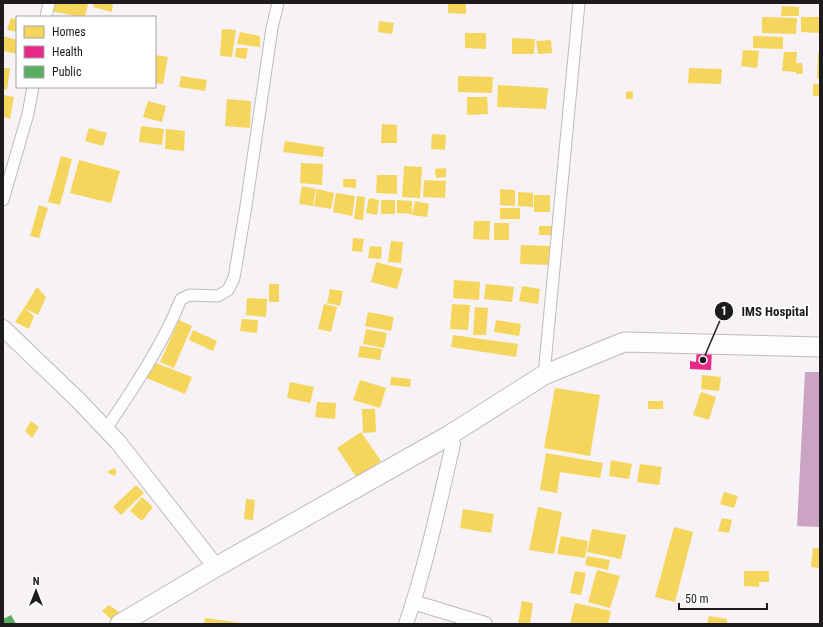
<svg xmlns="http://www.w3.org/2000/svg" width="823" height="627" viewBox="0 0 823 627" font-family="'Roboto Condensed',sans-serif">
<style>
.water{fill:#cba4c3}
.homes{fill:#f6d55c}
.health{fill:#e7298a}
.public{fill:#5aae61}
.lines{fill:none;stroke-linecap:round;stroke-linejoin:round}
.minor-casing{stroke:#bdbbbd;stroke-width:13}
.tertiary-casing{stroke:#bdbbbd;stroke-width:16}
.secondary-casing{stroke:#bdbbbd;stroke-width:18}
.trunk-casing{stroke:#bdbbbd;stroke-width:21}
.minor{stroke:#fefdfe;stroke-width:11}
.tertiary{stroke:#fefdfe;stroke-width:14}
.secondary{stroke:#fefdfe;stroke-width:16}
.trunk{stroke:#fefdfe;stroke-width:19}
.leader{fill:none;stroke:#1d1b1d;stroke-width:1.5}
.callout-dot{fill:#1d1b1d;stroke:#fff;stroke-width:1.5}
.mark-label{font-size:12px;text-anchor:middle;font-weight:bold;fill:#fff}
.callout-label{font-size:13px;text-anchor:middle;font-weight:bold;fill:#1d1b1d;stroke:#fff;stroke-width:4;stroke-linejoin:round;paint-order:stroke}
</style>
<rect width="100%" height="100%" fill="#f6f2f5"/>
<polygon class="water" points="805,372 820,372 820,527 797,526"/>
<g class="homes">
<polygon points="52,3 84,3 88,4 85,17 81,17 51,11"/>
<polygon points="94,3 113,3 112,12 93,7"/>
<polygon points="448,3 466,3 466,14 448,13"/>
<polygon points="782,6 799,7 799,16 781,16"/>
<polygon points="762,17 797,18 796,34 762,33"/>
<polygon points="801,17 820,17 820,33 801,32"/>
<polygon points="11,18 17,19 17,32 7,30"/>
<polygon points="379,21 394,23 392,34 378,32"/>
<polygon points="222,29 236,30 232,57 220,56"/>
<polygon points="240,32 260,36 260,47 237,44"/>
<polygon points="465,33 486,33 486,49 465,48"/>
<polygon points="3,36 17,40 17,54 3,51"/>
<polygon points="753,36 783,37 783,49 753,48"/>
<polygon points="512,38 535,39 534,54 512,54"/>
<polygon points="551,40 552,53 538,54 536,41"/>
<polygon points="236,48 248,48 246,59 235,57"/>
<polygon points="743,50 759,51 757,68 741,66"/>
<polygon points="784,52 797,52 796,63 802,63 803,74 796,74 796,67 796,72 782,71"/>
<polygon points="818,53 820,54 820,79 817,78"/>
<polygon points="155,55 168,57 163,84 155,83"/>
<polygon points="3,68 10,68 7,90 3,89"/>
<polygon points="689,68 722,69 721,84 688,83"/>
<polygon points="181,76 207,80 205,91 179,87"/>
<polygon points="458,76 493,77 492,93 458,92"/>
<rect x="813" y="84" width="7" height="12"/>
<polygon points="498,85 548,88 546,109 497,107"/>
<polygon points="633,91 633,99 626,99 626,92"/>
<polygon points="3,95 14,97 10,119 3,116"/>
<polygon points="467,97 487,97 488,114 467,115"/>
<polygon points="227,99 251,101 250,128 225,126"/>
<polygon points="148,101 166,106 162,122 143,117"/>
<polygon points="382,124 397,125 397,143 381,143"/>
<polygon points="141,126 164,129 162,145 139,142"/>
<polygon points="89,128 107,133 103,146 85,141"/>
<polygon points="166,129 185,131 184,151 165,149"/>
<polygon points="432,134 446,135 445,150 431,149"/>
<polygon points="285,141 324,147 323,157 283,152"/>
<polygon points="61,156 72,159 60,205 48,202"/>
<polygon points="79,160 120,171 111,203 70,193"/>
<polygon points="301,163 323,164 322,185 300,183"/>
<polygon points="404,166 422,167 420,198 402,197"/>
<polygon points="446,168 446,177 436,178 435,169"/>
<polygon points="377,175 397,175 397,194 376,193"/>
<polygon points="343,179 356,179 356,188 343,187"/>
<polygon points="424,180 446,181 445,198 423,197"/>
<polygon points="302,186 316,189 313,206 299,204"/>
<polygon points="317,189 334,193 331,209 314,206"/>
<polygon points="500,189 515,190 515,206 500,205"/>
<polygon points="518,192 533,193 533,207 518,206"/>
<polygon points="336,193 355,196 352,216 333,212"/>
<rect x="534" y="195" width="16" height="17"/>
<polygon points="357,196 365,197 363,220 354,219"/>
<polygon points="369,198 379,200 377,215 366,213"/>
<rect x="381" y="200" width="14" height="14"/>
<polygon points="397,200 412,201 412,214 397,213"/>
<polygon points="415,201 429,204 427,217 412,215"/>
<polygon points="39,205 48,208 39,238 30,236"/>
<rect x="500" y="208" width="20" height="11"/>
<polygon points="474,221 490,221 489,240 473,239"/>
<rect x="494" y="223" width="15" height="17"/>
<polygon points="539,226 560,226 559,235 539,235"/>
<polygon points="353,238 364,239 362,252 352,251"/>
<polygon points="391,241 403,242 401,263 388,262"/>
<polygon points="521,245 550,246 549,265 520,264"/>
<polygon points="370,246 382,247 381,259 368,258"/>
<polygon points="376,262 403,269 397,289 371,282"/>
<polygon points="454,280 480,282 479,300 453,298"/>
<rect x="269" y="284" width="10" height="18"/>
<polygon points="486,284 514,287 512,302 484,299"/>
<polygon points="522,286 540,289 538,304 519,301"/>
<polygon points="37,287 46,297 38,315 24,308"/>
<polygon points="330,289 343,291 340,306 327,303"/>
<polygon points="247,298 267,299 266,317 246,315"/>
<polygon points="324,304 337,307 331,332 318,329"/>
<polygon points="452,304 470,305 468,330 450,329"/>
<polygon points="475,307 488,308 486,335 473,335"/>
<polygon points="24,308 34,316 29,329 15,322"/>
<polygon points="368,312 394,317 391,331 365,326"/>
<polygon points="242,319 258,320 257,333 240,331"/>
<polygon points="179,320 192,326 174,368 160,362"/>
<polygon points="496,320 521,324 519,336 494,332"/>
<polygon points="366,329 387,333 384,348 363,344"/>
<polygon points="193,330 217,341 213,351 189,340"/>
<polygon points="453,335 518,344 516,357 451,347"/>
<polygon points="360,346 382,349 380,360 358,357"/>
<polygon points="151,361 192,377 185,394 144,377"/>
<polygon points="702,375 721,377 719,391 701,389"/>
<polygon points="391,377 411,379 410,387 390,385"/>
<polygon points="360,380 386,388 380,408 353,400"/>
<polygon points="290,382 314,387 310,403 287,398"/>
<polygon points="555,388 600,395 590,456 544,448"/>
<polygon points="701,392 716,397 709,420 693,415"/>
<rect x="648" y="401" width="15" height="8"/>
<polygon points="317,402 336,403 335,419 315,417"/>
<polygon points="362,409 375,409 376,432 363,433"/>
<polygon points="31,421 39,427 32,438 25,431"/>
<polygon points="361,432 381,461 357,478 337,448"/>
<polygon points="546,453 603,463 600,478 560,472 557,493 540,490"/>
<polygon points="611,460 632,464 629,479 609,476"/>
<polygon points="640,464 662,467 659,485 637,482"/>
<polygon points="114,468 117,472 114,476 107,472"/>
<polygon points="136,485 144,493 121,515 113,507"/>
<polygon points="724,492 738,496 734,508 720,504"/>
<polygon points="142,497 153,507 142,521 130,511"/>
<polygon points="246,499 255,500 253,520 244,519"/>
<polygon points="538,507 562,512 554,554 529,550"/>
<polygon points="463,509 494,514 491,533 460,528"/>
<polygon points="722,518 732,520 729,533 718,531"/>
<polygon points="674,527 693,532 675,602 655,597"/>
<polygon points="592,529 626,535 621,559 587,552"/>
<polygon points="561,536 588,541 585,558 557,554"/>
<polygon points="813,548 820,548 820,568 811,567"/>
<polygon points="587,556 610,560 608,570 585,565"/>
<polygon points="597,570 620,576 610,608 588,602"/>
<polygon points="575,571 586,573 581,595 570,593"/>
<polygon points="744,571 769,571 769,582 759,582 759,587 744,586"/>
<polygon points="522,601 533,603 530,624 518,624"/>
<polygon points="575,603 611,611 608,624 570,624"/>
<polygon points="109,605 119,612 111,619 102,611"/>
<polygon points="709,616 727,619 727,624 707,624"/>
<polygon points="205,618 241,623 241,624 204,624"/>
</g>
<polygon class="health" points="697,348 712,349 711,370 690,369 690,361 696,362"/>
<polygon class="public" points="11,615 16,624 3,624 3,619"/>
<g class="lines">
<g class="minor-casing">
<g id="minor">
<polyline points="46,17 49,3"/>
<polyline points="3,200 28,114 33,87"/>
<polyline points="544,375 579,3"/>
<path d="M106,429C133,389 163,344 181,299L190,295L218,296L228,290L234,278L246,206L272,28L278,3"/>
</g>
</g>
<g class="tertiary-casing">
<g id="tertiary">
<polyline points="413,602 485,624"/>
<path d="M406,624C426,566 439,505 453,444L448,436"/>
</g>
</g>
<g class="secondary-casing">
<polyline id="secondary" points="3,328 78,400 118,442 216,567"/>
</g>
<g class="trunk-casing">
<polyline id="trunk" points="120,624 216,567 448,436 544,375 624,342 820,347"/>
</g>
<use href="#minor" class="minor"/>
<use href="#tertiary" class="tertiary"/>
<use href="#secondary" class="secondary"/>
<use href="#trunk" class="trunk"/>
</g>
<path class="leader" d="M703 360L724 311"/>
<g class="callout-dot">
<circle cx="703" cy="360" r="4"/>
<circle cx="724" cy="311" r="10"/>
</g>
<g class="mark-label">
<text x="724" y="315">1</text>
</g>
<g class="callout-label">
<text x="775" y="316">IMS Hospital</text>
</g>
<rect width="823" height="627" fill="none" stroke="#1d1b1d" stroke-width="8"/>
<rect x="16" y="16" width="140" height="72" fill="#ffffff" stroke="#a5a4a5"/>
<rect x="24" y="26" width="20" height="12" fill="#f6d55c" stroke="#a5a4a5"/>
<text x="52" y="36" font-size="12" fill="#1d1b1d">Homes</text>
<rect x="24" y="46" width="20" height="12" fill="#e7298a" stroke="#a5a4a5"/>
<text x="52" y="56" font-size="12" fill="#1d1b1d">Health</text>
<rect x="24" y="66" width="20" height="12" fill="#5aae61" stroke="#a5a4a5"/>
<text x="52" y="76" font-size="12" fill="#1d1b1d">Public</text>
<g transform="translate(36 591)" stroke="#ffffff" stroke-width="3" paint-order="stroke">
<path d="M0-3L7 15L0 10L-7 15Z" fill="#1d1b1d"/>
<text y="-6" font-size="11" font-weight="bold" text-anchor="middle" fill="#1d1b1d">N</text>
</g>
<path d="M679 603v6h88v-6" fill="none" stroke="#1d1b1d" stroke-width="2"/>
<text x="685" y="603" font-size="12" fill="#1d1b1d" stroke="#ffffff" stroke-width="3" paint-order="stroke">50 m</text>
</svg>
